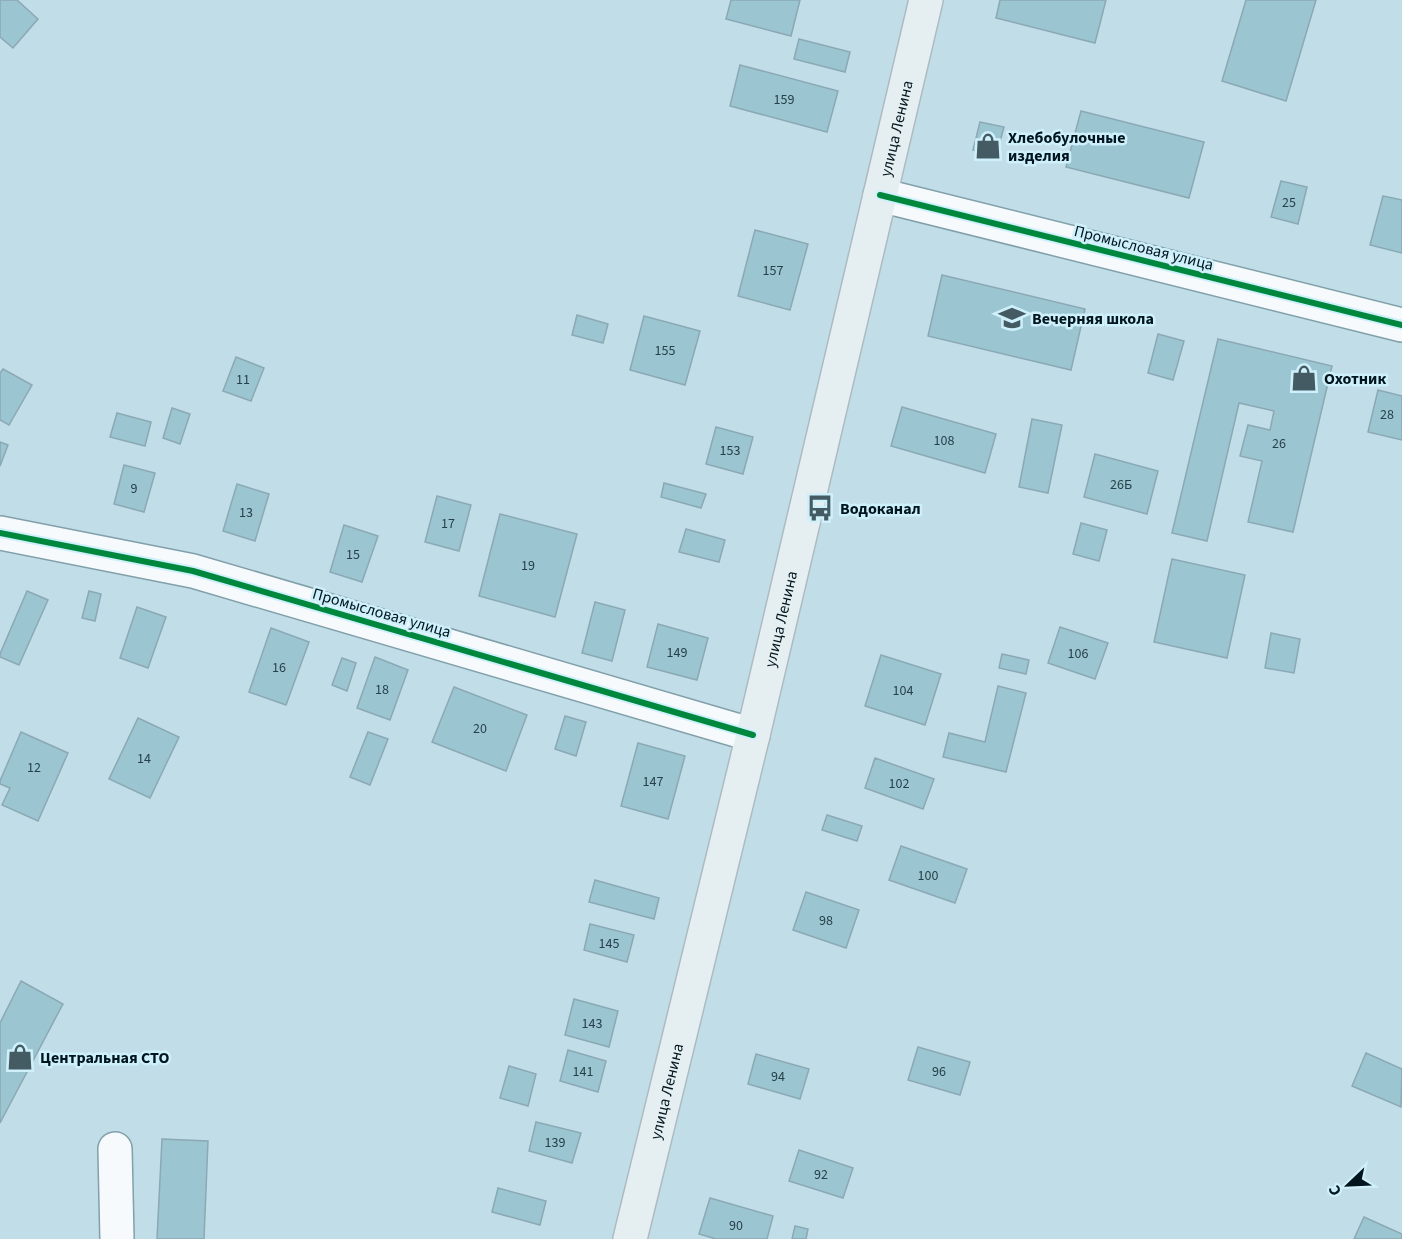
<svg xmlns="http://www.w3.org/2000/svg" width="1402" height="1239" viewBox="0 0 1402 1239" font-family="'Source Sans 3',sans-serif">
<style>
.building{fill:#9bc5d1;stroke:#8ba9b4;stroke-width:1.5}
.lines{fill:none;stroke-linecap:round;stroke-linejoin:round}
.minor-casing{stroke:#81a0aa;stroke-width:36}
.major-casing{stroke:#adbbc1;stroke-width:36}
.minor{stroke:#f6fafc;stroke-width:33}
.major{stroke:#e5eff2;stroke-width:33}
.cycleway-casing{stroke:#cef0fb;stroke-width:10}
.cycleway{stroke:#00873e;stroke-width:6}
.labels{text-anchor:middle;stroke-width:5;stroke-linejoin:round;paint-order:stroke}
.number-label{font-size:14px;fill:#27414a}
.street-label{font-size:16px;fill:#00151d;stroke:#cef0fb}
.poi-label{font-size:16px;font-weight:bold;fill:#00151d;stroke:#cef0fb;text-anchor:start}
</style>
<rect width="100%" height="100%" fill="#c1dde8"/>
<g class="building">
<polygon points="0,0 17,0 38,19 13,48 0,37"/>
<polygon points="731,0 800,0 791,36 726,19"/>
<polygon points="1000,0 1106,0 1095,43 996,18"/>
<polygon points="1246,0 1316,0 1286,101 1222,81"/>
<polygon points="799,39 850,52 845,72 794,59"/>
<polygon points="740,65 838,91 827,132 730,106"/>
<polygon points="1081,111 1204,142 1189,198 1066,167"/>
<polygon points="980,122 1004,127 996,156 973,150"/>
<polygon points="1281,181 1307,187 1298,224 1271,217"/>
<polygon points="1383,196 1402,200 1402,253 1370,245"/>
<polygon points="755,230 808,244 790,310 738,296"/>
<polygon points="942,275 1085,309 1071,370 928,336"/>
<polygon points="577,315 608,324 603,343 572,335"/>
<polygon points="644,316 700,331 685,385 630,370"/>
<polygon points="1158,334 1184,341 1173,380 1148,373"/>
<polygon points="1218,339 1332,366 1293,532 1248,522 1262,461 1240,456 1248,425 1270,430 1274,411 1239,403 1207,541 1172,533"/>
<polygon points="236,357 264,368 251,401 223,391"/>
<polygon points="3,369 32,385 9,425 0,420 0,373"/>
<polygon points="1378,390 1402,396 1402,440 1368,432"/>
<polygon points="902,407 996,434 985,473 891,446"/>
<polygon points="172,408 190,414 180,444 163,438"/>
<polygon points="117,413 151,422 145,446 110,437"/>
<polygon points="1032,419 1062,425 1048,493 1019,487"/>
<polygon points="716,427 753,437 743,474 706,464"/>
<polygon points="0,442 8,445 0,466"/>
<polygon points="1095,454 1158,471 1147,514 1084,497"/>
<polygon points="124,465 155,473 144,512 114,504"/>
<polygon points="664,483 706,494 701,508 661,497"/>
<polygon points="237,484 269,494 255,541 223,531"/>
<polygon points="437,496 471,505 459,551 425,542"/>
<polygon points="500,514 577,534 555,617 479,596"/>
<polygon points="1081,523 1107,530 1099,561 1073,554"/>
<polygon points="344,525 378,536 362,582 330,572"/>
<polygon points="686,529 725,540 719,562 679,552"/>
<polygon points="1172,559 1245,575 1227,658 1154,642"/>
<polygon points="27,591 48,600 19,665 0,657 0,654"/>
<polygon points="89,591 101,594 95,621 82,618"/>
<polygon points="595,602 625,610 612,661 582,653"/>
<polygon points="137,607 166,617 148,668 120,658"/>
<polygon points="658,624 708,638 697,680 647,667"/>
<polygon points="1060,627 1108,643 1095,679 1048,663"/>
<polygon points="271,628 309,642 286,705 249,692"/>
<polygon points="1271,633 1300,639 1294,673 1265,668"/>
<polygon points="1002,654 1029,660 1026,674 999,668"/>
<polygon points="881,655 941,674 925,725 865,706"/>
<polygon points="375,657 408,670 390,720 357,708"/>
<polygon points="342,658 356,663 347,691 332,685"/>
<polygon points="998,686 1026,693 1006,772 943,757 949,733 985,742"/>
<polygon points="454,687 527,715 506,771 432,742"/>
<polygon points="565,716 586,722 576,756 555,749"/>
<polygon points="138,718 179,737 150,798 109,779"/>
<polygon points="21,732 68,753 38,821 2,805 10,788 0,784 0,781"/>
<polygon points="368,732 388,739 370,785 350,777"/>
<polygon points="638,743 685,756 668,819 621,806"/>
<polygon points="875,758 934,779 923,809 865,788"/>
<polygon points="827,815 862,826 857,841 822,830"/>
<polygon points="901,846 967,869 955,903 889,880"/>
<polygon points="595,880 659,898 654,919 589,902"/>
<polygon points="806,892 859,910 846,948 793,930"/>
<polygon points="590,924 634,935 627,962 584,950"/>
<polygon points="21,981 63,1004 0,1123 0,1023"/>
<polygon points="574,999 618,1011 609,1047 565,1035"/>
<polygon points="918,1047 970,1062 960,1095 908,1080"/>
<polygon points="568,1050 606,1061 598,1092 560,1081"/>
<polygon points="1366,1053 1402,1069 1401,1107 1352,1086"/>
<polygon points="756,1054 809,1069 800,1099 748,1084"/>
<polygon points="509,1066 536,1074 528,1106 500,1098"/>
<polygon points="536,1122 581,1133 572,1163 529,1151"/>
<polygon points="162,1139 208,1141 204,1239 157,1239"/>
<polygon points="799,1150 853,1168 843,1198 789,1181"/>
<polygon points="498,1188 546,1201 540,1225 492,1212"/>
<polygon points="710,1198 773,1216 767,1239 716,1239 699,1234"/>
<polygon points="1364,1217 1402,1234 1402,1239 1354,1239"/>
<polygon points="795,1226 808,1229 806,1239 792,1239"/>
</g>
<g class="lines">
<g class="minor-casing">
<g id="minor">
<polyline points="880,195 1402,325"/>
<polyline points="0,533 193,571 753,735"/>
<polyline points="115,1149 117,1239"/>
</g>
</g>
<g class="major-casing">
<g id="major">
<path id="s1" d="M630,1239L753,735L926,0"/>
</g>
</g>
<use href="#minor" class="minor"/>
<use href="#major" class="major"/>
<g class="cycleway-casing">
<g id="cycleway">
<polyline points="880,195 1402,325"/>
<polyline points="0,533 193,571 753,735"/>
</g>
</g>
<use href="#cycleway" class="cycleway"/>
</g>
<defs>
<g id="shop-bare" transform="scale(2.07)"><path d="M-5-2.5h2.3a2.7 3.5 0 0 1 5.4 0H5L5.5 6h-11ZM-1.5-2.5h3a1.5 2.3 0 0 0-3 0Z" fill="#445b64" stroke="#cef0fb" stroke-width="2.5" paint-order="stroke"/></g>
<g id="school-bare" transform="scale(2.07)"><path d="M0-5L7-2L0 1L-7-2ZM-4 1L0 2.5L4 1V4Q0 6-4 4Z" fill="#445b64" stroke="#cef0fb" stroke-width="2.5" paint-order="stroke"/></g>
<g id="bus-bare" transform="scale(2.07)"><path d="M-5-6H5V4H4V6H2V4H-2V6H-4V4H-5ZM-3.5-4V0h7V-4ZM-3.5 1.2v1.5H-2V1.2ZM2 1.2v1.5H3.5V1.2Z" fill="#445b64" stroke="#cef0fb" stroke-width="2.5" paint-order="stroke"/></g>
</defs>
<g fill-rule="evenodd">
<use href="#shop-bare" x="988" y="146"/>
<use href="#school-bare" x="1012" y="318"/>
<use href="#shop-bare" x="1304" y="378"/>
<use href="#bus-bare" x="820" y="508"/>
<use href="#shop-bare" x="20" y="1057"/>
</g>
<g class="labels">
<g class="number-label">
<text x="784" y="104">159</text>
<text x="1289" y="207">25</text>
<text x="773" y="275">157</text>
<text x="665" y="355">155</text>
<text x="243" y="384">11</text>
<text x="1387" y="419">28</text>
<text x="944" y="445">108</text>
<text x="1279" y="448">26</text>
<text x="730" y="455">153</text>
<text x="1121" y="489">26Б</text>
<text x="134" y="493">9</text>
<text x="246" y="517">13</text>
<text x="448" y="528">17</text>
<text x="353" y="559">15</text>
<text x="528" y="570">19</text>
<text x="677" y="657">149</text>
<text x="1078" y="658">106</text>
<text x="279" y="672">16</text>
<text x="382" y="694">18</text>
<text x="903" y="695">104</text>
<text x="480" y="733">20</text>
<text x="144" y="763">14</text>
<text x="34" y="772">12</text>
<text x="653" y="786">147</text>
<text x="899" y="788">102</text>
<text x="928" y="880">100</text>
<text x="826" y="925">98</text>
<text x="609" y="948">145</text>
<text x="592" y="1028">143</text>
<text x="583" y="1076">141</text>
<text x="939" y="1076">96</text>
<text x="778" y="1081">94</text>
<text x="555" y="1147">139</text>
<text x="821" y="1179">92</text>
<text x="736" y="1230">90</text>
</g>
<g class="street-label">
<text dy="6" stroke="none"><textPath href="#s1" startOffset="1142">улица Ленина</textPath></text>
<text transform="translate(1144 247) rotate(14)" y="6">Промысловая улица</text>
<text transform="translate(382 612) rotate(16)" y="6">Промысловая улица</text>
<text dy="6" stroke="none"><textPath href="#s1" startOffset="638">улица Ленина</textPath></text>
<text dy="6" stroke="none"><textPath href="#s1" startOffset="152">улица Ленина</textPath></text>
</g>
<g class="poi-label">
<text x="1008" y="143">Хлебобулочные<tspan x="1008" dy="18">изделия</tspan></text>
<text x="1032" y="324">Вечерняя школа</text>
<text x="1324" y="384">Охотник</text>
<text x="840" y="514">Водоканал</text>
<text x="40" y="1063">Центральная СТО</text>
</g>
</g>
<g transform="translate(1348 1185) rotate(247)" stroke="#cef0fb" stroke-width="4.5" paint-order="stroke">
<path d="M0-4.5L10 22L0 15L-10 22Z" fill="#00151d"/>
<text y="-9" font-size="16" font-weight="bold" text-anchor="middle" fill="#00151d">С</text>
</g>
</svg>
